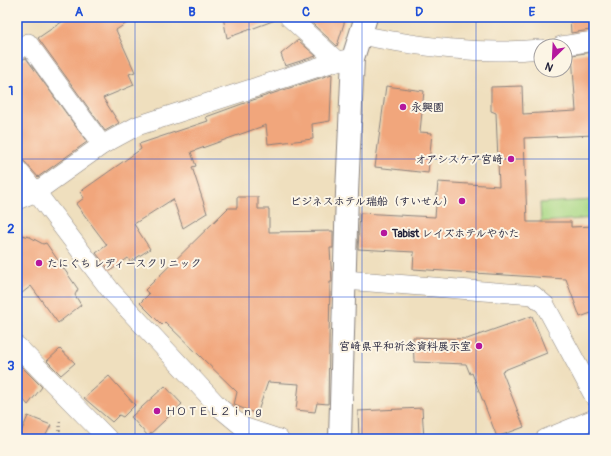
<svg xmlns="http://www.w3.org/2000/svg" width="611" height="456" viewBox="0 0 611 456" font-family="Pangolin,'Klee One',sans-serif">
<style>
.green{fill:#a9d885;stroke:#667d60}
.building{fill:#f1a67b}
.lines{fill:none;stroke-linecap:round;stroke-linejoin:round}
.minor-casing{stroke:#88807c;stroke-width:20}
.tertiary-casing{stroke:#88807c;stroke-width:24}
.path{stroke:#88807c;stroke-width:2.5;stroke-dasharray:1 3;stroke-linecap:butt}
.minor{stroke:#fff;stroke-width:19}
.tertiary{stroke:#fff;stroke-width:22}
.grid{fill:none;stroke:#1d4ed8;stroke-width:1;stroke-opacity:0.55}
.poi-dot{fill:#b5179e;stroke:#fcf5e5;stroke-width:1.5}
.labels{text-anchor:middle;stroke-width:4;stroke-linejoin:round;paint-order:stroke}
.poi-label{font-size:11px;font-weight:bold;fill:#22223b;stroke:#fcf5e5;text-anchor:start}
.neatline{fill:none;stroke:#1d4ed8;stroke-width:1.5}
.grid-label{font-size:13px;text-anchor:middle;font-weight:bold;fill:#1d4ed8}
</style>
<rect width="100%" height="100%" fill="#fcf5e5"/>
<filter id="ink" filterUnits="userSpaceOnUse"><feTurbulence type="fractalNoise" baseFrequency=".025" numOctaves="2"/><feDisplacementMap in="SourceGraphic" scale="8" xChannelSelector="R" yChannelSelector="G"/><feConvolveMatrix kernelMatrix="1 2 1 2 8 2 1 2 1" color-interpolation-filters="sRGB"/></filter>
<filter id="wash" filterUnits="userSpaceOnUse"><feTurbulence type="fractalNoise" baseFrequency=".012" numOctaves="4" result="noise"/><feDisplacementMap in="SourceGraphic" scale="16" xChannelSelector="R" yChannelSelector="G"/><feGaussianBlur stdDeviation="0.9" result="paint"/><feColorMatrix in="noise" values="0 0 0 0 0 0 0 0 0 0 0 0 0 0 0 0 0 1.4 0 .05"/><feComposite in="paint" operator="in"/></filter>
<g filter="url(#wash)">
<rect width="100%" height="100%" fill="#efdfbe"/>
<polygon class="green" points="594,200 594,218 541,222 540,203"/>
<g id="blocks">
<g class="building">
<polygon points="69,17 136,17 116,30 135,72 129,74 134,85 103,98 119,123 105,131 38,38"/>
<polygon points="223,17 277,17 278,19 227,38"/>
<polygon points="305,17 346,17 337,46"/>
<polygon points="570,17 590,17 590,30 571,33"/>
<polygon points="298,40 316,56 285,66 281,54"/>
<polygon points="592,52 594,135 524,138 527,222 571,222 571,227 594,226 594,312 580,317 566,279 413,269 414,252 358,249 360,213 435,217 438,182 499,186 496,113 491,111 491,87 522,86 523,114 576,111 572,55"/>
<polygon points="26,58 87,142 38,177 25,162 17,157 17,62"/>
<polygon points="332,74 330,121 312,124 313,139 268,144 266,125 191,152 196,166 192,167 207,213 183,228 173,199 134,224 150,249 130,262 128,258 110,271 96,253 107,245 76,204 84,198 80,192 141,149 139,144 208,121 206,117 253,100"/>
<polygon points="386,86 424,91 420,132 432,133 428,173 375,167"/>
<polygon points="237,197 258,197 258,209 269,209 269,232 333,231 333,248 330,248 332,282 330,282 328,404 317,403 315,412 296,410 299,384 268,382 257,414 234,405 237,392 165,322 162,325 140,303 149,294 145,290 228,208 237,208"/>
<polygon points="17,234 30,237 43,244 46,243 78,289 75,295 81,305 58,323 31,286 17,297"/>
<polygon points="532,316 547,353 502,371 524,427 497,437 472,373 470,374 466,364 414,362 413,337 467,339"/>
<polygon points="60,349 75,363 61,375 47,361"/>
<polygon points="21,366 42,387 28,405 17,392 17,373"/>
<polygon points="109,376 135,405 123,417 119,415 112,422 84,398"/>
<polygon points="165,386 182,404 148,436 131,417"/>
<polygon points="422,408 424,439 359,439 358,411"/>
<polygon points="28,416 51,425 44,439 18,439"/>
</g>
</g>
</g>
<g filter="url(#ink)">
<use href="#blocks" fill-opacity="0" stroke="#88807c" stroke-width="1"/>
<g class="lines">
<g class="minor-casing">
<g id="minor">
<polyline points="289,17 337,61"/>
<path d="M360,35C420,47 480,55 541,49"/>
<polyline points="561,46 594,41"/>
<polyline points="17,51 28,43 102,145"/>
<polyline points="17,169 36,192 111,291 220,408 243,427 279,439"/>
<polyline points="17,200 36,192 102,145 137,126 337,61 353,58"/>
<polyline points="345,280 533,295 545,305 594,396"/>
<polyline points="17,346 108,439"/>
<polyline points="545,439 594,419"/>
</g>
</g>
<g class="tertiary-casing">
<polyline id="tertiary" points="340,439 347,193 353,58 366,17"/>
</g>
<polyline class="path" points="59,439 60,420"/>
<use href="#minor" class="minor"/>
<use href="#tertiary" class="tertiary"/>
</g>
</g>
<path class="grid" d="M135,17V439M249,17V439M362,17V439M476,17V439M17,159H594M17,297H594"/>
<g class="poi-dot">
<circle cx="403" cy="107" r="4"/>
<circle cx="511" cy="159" r="4"/>
<circle cx="462" cy="201" r="4"/>
<circle cx="384" cy="233" r="4"/>
<circle cx="39" cy="263" r="4"/>
<circle cx="479" cy="346" r="4"/>
<circle cx="157" cy="411" r="4"/>
</g>
<g class="labels">
<g class="poi-label">
<text x="411" y="111">永興園</text>
<text x="503" y="163" text-anchor="end">オアシスケア宮崎</text>
<text x="454" y="205" text-anchor="end">ビジネスホテル瑞船（すいせん）</text>
<text x="392" y="237">Tabist レイズホテルやかた</text>
<text x="47" y="267">たにぐち レディースクリニック</text>
<text x="471" y="350" text-anchor="end">宮崎県平和祈念資料展示室</text>
<text x="165" y="415">ＨＯＴＥＬ２ｉｎｇ</text>
</g>
</g>
<rect width="611" height="456" fill="none" stroke="#fcf5e5" stroke-width="44"/>
<g transform="translate(553 58) rotate(204)"><circle r="19" fill="#fcf5e5" stroke="#a5a1a1"/>
<path d="M0-3L7 15L0 10L-7 15Z" fill="#b5179e"/>
<text y="-6" font-size="11" font-weight="bold" text-anchor="middle" fill="#22223b">N</text>
</g>
<rect x="22" y="22" width="567" height="412" class="neatline"/>
<g class="grid-label">
<text x="79" y="16">A</text>
<text x="192" y="16">B</text>
<text x="306" y="16">C</text>
<text x="419" y="16">D</text>
<text x="532" y="16">E</text>
<text x="11" y="95">1</text>
<text x="11" y="233">2</text>
<text x="11" y="370">3</text>
</g>
</svg>
